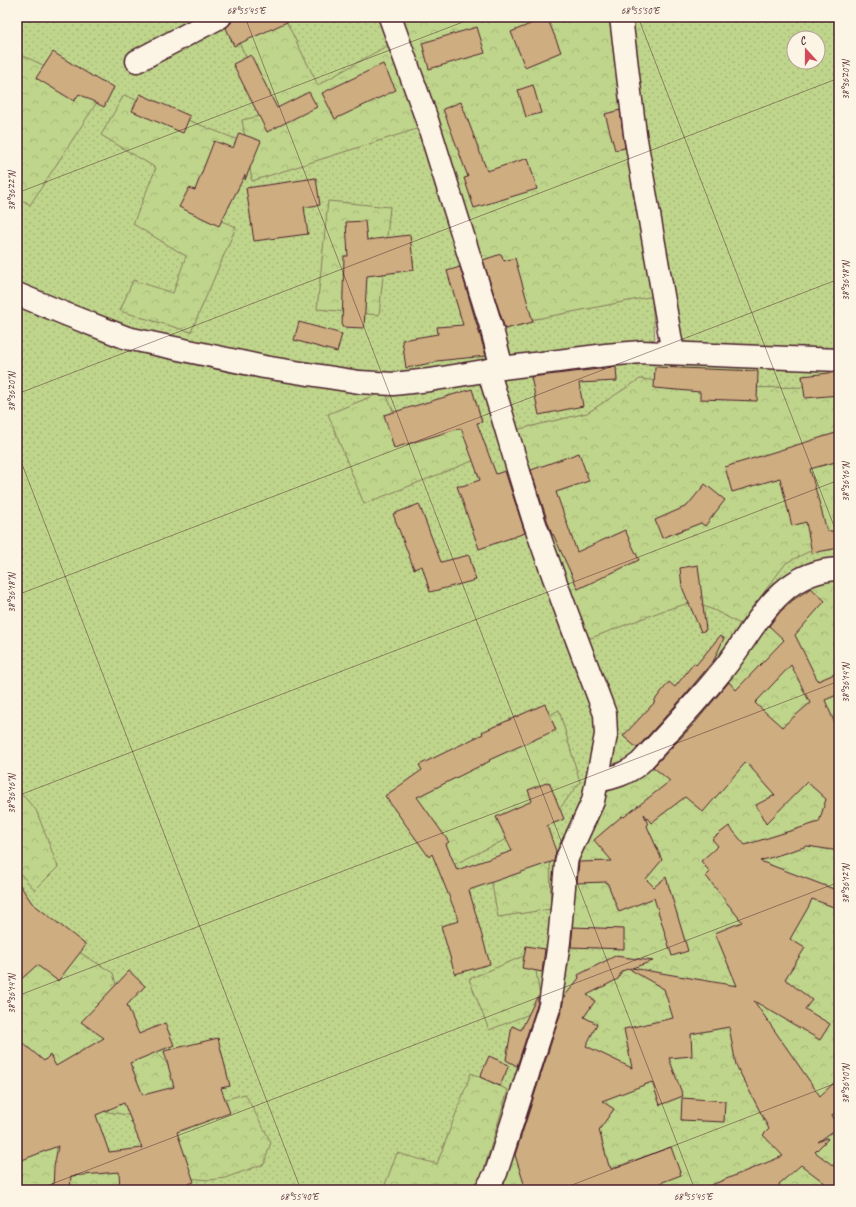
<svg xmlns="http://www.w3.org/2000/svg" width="856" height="1207" viewBox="0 0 856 1207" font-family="Caveat,sans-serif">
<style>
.grass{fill:url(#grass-dots);stroke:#847a5b;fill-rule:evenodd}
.forest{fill:url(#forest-crowns);stroke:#847a5b}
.building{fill:#cead81;stroke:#4a1f2b;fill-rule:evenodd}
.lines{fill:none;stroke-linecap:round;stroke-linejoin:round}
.street-casing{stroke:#4a1f2b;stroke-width:25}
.secondary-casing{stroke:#4a1f2b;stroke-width:25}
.street{stroke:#fcf5e5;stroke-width:22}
.secondary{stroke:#fcf5e5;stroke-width:22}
.ticks{fill:none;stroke:#4a1f2b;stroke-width:1;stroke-opacity:0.45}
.neatline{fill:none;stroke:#4a1f2b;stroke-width:1.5}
.ticks-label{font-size:10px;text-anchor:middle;fill:#4a1f2b}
</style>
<defs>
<pattern id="grass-dots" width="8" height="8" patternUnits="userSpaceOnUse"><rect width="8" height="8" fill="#bfd58b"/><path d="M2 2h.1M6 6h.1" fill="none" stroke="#a6b678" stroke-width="1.8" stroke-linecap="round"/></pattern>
<pattern id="forest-crowns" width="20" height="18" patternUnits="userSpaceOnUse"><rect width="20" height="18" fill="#bfd58b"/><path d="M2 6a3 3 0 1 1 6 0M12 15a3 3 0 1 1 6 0" fill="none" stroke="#a6b678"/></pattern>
</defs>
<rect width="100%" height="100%" fill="#f3e7d1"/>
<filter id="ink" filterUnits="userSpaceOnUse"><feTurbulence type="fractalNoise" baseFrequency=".025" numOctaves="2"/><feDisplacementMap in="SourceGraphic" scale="8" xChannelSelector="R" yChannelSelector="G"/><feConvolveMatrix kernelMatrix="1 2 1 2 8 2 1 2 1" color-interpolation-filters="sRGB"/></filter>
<g filter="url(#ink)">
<path class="grass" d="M17,17H839V564L551,1006L483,1190H17ZM794,38H818V62H794ZM641,159L670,327L701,356L579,354L655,339Z"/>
<g class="forest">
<polygon points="261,17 284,17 318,85 390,44 423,127 252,181 246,144 212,217 236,227 191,332 120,311 133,280 173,293 186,256 133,224 156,168 101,135 124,95 246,143 242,120 278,112 251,67 232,28"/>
<polygon points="392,17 614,17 664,294 495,327"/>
<polygon points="17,53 103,93 30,205 17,197 17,142 19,138 17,137"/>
<polygon points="328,201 390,207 379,315 317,309"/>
<polygon points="640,379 724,388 820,387 839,380 839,545 820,546 786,563 740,624 716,611 693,602 662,611 591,638 569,625 507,432 587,413"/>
<polygon points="385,391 400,428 458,405 480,458 364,504 328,414"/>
<polygon points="839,564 839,1190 484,1190 551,1006 559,861 605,776 630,769 752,618 792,571 819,565"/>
<polygon points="559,710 580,782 554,816 447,868 400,795"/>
<polygon points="17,789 36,810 58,867 35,890 17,870"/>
<polygon points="550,855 551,909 498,917 489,869"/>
<polygon points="17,914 113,973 127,1025 181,1077 140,1117 83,1108 17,1134"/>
<polygon points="533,952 542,1009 489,1030 469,979"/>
<polygon points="471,1073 508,1090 482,1176 468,1190 383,1190 397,1153 437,1164"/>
<polygon points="245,1094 271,1142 264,1164 225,1178 210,1180 173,1177 156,1118"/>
<polygon points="47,1141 71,1160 117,1160 124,1190 17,1190 17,1158"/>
</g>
<g class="building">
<polygon points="232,17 298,17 234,46 226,28 231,23"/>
<polygon points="547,17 561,52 525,67 511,32"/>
<polygon points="477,27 485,53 429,69 422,43"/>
<polygon points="53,52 100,81 114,87 104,107 79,94 74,101 36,78"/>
<polygon points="251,55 277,108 309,92 317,107 267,132 233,64"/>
<polygon points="383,64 396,90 335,119 322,93"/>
<polygon points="533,85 541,113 526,117 518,90"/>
<polygon points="140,94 190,116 183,133 132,111"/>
<polygon points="461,102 487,171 528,158 537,189 474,208 464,178 468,177 443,109"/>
<polygon points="620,110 625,148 615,150 605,114"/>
<polygon points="239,133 261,141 245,180 245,175 219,226 179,207 189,188 195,190 214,141 233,148"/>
<polygon points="316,178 320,205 304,207 308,234 254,241 246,188"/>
<polygon points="365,221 367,240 410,235 414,270 367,276 364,328 342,327 344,256 348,256 346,222"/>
<polygon points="501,254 504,261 515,258 533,322 505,329 483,260"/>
<polygon points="460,267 486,356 436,361 436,362 406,368 402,340 438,334 437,327 463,325 447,271"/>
<polygon points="299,322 342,334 337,352 294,340"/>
<polygon points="616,367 617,381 579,383 583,406 539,415 531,377"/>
<polygon points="655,367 758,371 757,401 700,399 700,392 654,388"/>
<polygon points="839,372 839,395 805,398 802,376"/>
<polygon points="472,389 482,422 477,423 496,474 505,471 525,533 479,549 457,486 462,486 480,480 461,428 394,448 384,415"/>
<polygon points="839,432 839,461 810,469 827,531 839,531 839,548 812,553 806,522 792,526 780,478 732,492 725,467"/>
<polygon points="579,453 589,481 556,492 577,552 625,530 639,560 578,589 553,534 552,535 531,470"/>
<polygon points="705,484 725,500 705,526 701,523 662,538 655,520 687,506"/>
<polygon points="419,504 441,562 469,555 476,580 430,592 422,566 414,569 393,514"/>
<polygon points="698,565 706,630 701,632 682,587 680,568"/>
<path d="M811,588L825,601L795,635L818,681L839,672V694L825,700L839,733V851L807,846L760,861L839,891V909L812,899L809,906L790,939L805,948L785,979L812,1000L805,1009L830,1024L820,1040L754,1001L820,1096L839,1078V1109L832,1115L839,1127L818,1142L827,1138L828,1139L815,1152L839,1170V1190H834L801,1165L779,1184L781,1190H699L783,1156L763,1135L769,1129L736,1065L729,1027L691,1034L692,1056L669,1058L683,1096L660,1105L652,1082L602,1101L614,1109L599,1130L609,1166H610L611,1169L671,1147L681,1175L655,1185L656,1190H526L515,1155L562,1009L564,997L579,978L578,975L615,956L653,961L632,968L737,986L715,933L742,922L706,876L710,872L701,861L718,846L712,839L729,826L745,845L819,822L826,799L807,782L766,824L756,805L775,795L746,762L703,812L685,797L651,823L644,814L648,825L647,826L662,860L646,879L654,887L666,877L688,951L672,956L654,898L619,912L607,882L577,883L579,862L612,861L594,840L622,816L624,817L670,781L653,767L693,725L729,682L736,690L784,640L769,626L780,612L793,600ZM791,665L810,703L782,727L755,703ZM631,968V970L664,989L673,1018L624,1029L632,1068L586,1046L597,1024L584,1017L595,1001L587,995L618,979L622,971Z"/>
<polygon points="720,636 724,638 714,660 684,696 637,748 623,736 655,702 654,701 669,682 675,687 694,663 696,665"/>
<polygon points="545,704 556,730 489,760 490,761 417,797 449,842 446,844 457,870 512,851 496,817 532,801 528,790 549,782 564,819 547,826 556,851 554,861 469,890 490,964 455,974 441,926 459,921 432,854 429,857 385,796 422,770 419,765 483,734 482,732"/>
<polygon points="17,881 32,903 86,945 58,981 37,965 17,983"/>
<polygon points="573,927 624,929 624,949 571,947"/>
<polygon points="526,946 545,949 542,972 522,968"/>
<path d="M129,971L145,986L127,1005L139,1034L165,1023L174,1045L130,1063L143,1095L174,1087L164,1051L218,1038L230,1086L221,1088L230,1113L177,1132L194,1182L172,1190H120L119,1172L71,1176L70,1190H53L54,1167L58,1146L17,1162V1038L44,1061L50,1055L56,1066L104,1038L81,1022ZM124,1103L142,1148L109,1152L96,1115Z"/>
<polygon points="537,997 538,997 538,1002 517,1066 506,1060 512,1026 521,1030"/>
<polygon points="489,1056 509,1065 500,1086 480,1077"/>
<polygon points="682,1098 725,1101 724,1122 681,1120"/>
</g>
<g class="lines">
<g class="street-casing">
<g id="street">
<polyline points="390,17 427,120 491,326 502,368"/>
<polyline points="621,17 635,134 673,353"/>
<polyline points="137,61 220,17"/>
<path d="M597,781C613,778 627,774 640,763C669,732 698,701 725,667C757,626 778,571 839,569"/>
<path d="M486,1190L496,1173L550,1005L559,942L566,864L567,858L593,801L606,735L605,714C581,650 556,586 534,521C518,471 504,420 488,370"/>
</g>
</g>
<g class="secondary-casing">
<polyline id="secondary" points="17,294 68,315 127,338 264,367 359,382 393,384 430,380 502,368 606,355 641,352 839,360"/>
</g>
<use href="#street" class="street"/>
<use href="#secondary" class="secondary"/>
</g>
</g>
<path class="ticks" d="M245,17L695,1190M638,17L839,539M17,193L476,17M17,394L839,78M17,451L301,1190M17,595L839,279M17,796L839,480M17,996L839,681M36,1190L839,882M559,1190L839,1082"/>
<rect width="856" height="1207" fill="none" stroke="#fcf5e5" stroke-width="44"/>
<g transform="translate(806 50) rotate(339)"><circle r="19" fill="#fcf5e5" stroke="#b59f9b"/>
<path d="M0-3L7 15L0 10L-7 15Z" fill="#d1495b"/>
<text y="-6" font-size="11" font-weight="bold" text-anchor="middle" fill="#4a1f2b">С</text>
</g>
<rect x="22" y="22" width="812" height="1163" class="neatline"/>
<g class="ticks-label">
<text x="246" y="14">68°55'45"E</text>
<text x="640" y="14">68°55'50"E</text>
<text transform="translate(845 80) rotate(-90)" y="4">38°36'20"N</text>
<text transform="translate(11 191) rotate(-90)" y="4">38°36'22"N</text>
<text transform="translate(845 281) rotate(-90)" y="4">38°36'18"N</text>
<text transform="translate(11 392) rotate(-90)" y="4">38°36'20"N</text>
<text transform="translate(845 482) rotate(-90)" y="4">38°36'16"N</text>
<text transform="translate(11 593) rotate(-90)" y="4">38°36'18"N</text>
<text transform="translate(845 683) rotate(-90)" y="4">38°36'14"N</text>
<text transform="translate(11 794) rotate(-90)" y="4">38°36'16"N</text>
<text transform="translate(845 884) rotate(-90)" y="4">38°36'12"N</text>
<text transform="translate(11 994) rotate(-90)" y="4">38°36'14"N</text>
<text transform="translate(845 1084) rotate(-90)" y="4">38°36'10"N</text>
<text x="299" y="1200">68°55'40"E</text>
<text x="693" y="1200">68°55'45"E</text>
</g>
</svg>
